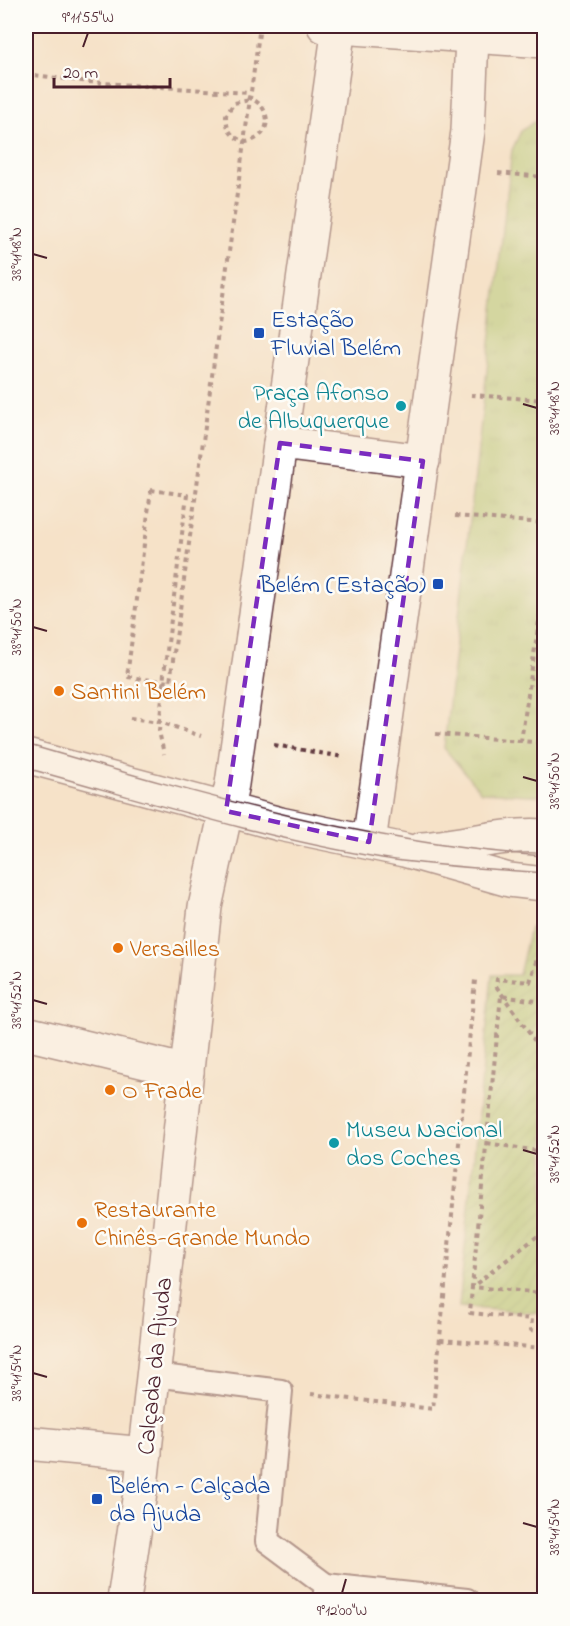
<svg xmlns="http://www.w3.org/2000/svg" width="570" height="1626" viewBox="0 0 570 1626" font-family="'Indie Flower',sans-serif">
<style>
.grass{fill:url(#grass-tufts);stroke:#7a744e;stroke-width:1.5}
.garden{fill:url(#garden-furrows);stroke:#7a744e;stroke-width:1.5}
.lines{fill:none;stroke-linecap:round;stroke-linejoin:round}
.lane-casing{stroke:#643c43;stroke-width:26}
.street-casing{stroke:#643c43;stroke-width:36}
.secondary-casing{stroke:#643c43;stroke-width:36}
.primary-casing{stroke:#643c43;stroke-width:36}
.path{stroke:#643c43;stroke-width:4;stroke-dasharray:4.5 4.5;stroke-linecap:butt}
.lane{stroke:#fff;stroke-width:22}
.street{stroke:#fff;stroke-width:33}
.secondary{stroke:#fff;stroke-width:33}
.primary{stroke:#fff;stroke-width:33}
.tram{stroke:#4a1f2b;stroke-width:1.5}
.path-bridge{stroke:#643c43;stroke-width:4;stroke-dasharray:4.5 4.5;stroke-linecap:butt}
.marked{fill:none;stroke:#7b2cbf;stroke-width:4.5;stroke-dasharray:12 8;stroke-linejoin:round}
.ticks{fill:none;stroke:#4a1f2b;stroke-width:2}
.transit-dot{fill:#1a4fb4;stroke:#fdfcf7;stroke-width:2}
.culture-dot{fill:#0f9aa8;stroke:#fdfcf7;stroke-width:2}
.food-dot{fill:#e8710a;stroke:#fdfcf7;stroke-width:2}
.labels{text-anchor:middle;stroke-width:5;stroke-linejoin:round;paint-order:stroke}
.transit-label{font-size:24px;fill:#164399;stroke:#fdfcf7;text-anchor:start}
.culture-label{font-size:24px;fill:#0d838f;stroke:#fdfcf7;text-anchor:end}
.food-label{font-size:24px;fill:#c56008;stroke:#fdfcf7;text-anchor:start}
.street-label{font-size:24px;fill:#4a1f2b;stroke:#fdfcf7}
.neatline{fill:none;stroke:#4a1f2b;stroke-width:2}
.ticks-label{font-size:15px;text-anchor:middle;fill:#4a1f2b}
</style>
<defs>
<pattern id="grass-tufts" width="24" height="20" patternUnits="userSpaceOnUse" patternTransform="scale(1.5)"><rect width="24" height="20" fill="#abc870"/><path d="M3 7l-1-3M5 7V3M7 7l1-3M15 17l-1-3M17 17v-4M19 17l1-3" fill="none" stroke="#95ab61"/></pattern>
<pattern id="garden-furrows" width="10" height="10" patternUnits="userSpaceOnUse" patternTransform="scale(1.5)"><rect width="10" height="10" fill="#abc870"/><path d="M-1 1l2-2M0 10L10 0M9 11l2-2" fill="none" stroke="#95ab61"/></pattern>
</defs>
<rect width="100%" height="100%" fill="#fdfcf7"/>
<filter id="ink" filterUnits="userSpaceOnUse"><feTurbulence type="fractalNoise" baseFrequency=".0167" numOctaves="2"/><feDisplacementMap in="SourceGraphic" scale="12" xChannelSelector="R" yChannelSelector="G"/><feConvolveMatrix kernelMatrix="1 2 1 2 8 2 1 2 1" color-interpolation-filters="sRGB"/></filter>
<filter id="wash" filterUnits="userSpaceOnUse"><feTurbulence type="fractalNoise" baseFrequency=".008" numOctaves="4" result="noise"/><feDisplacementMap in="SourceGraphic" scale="24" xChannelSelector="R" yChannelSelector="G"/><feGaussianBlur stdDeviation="1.35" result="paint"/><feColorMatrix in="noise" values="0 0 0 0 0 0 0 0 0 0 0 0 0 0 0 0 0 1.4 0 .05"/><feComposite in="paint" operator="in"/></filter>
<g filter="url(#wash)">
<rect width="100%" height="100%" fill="#f5e2c8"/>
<polygon class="grass" points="544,115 544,796 481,792 444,748 512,150 521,131"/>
<g class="garden">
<polygon points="530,928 544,931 544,1314 459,1307 492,975 519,975"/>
<polygon points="538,1564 544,1564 544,1600 535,1600"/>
</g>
</g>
<g filter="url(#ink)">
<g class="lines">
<g class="lane-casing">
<g id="lane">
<polyline points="154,1375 281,1391 267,1541 326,1585"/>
<polyline points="324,1600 326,1585 467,1600"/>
</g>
</g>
<g class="street-casing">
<g id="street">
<polyline points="280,443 423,461"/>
<polyline points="226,811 232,784 339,27"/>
<polyline points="369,842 468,131 472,37"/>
<polyline points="26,1033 187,1072"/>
<polyline points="26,1443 145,1454"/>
</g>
</g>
<g class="secondary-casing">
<g id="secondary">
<polyline points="26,756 280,824 404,850 509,880 544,884"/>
<path d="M422,849C463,846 503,833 544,836"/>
<polyline points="124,1600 141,1486 205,907 226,811"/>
</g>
</g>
<g class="primary-casing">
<polyline id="primary" points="324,26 544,41"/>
</g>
<g class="path">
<polyline points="26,74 89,82 248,93"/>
<path d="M247,97C273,105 274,137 246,142C232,138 226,130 226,115L234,103L250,100"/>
<polyline points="498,173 544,177"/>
<polyline points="471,395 544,400"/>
<polyline points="151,490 187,495 164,674 159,731 164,754"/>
<polyline points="455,516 544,523"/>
<polyline points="544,523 541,608 521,741 544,743"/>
<polyline points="130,718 160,722 201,736"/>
<polyline points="436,734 521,741"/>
<polyline points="274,745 343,757"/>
<polyline points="539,952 530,982 497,979 496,986 544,1054"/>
<polyline points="544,1002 501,996 472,1287 544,1293"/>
<polyline points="487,1143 544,1152"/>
<polyline points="544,1231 472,1287 470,1313 532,1319 531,1330 544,1332"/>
<polyline points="440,1340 544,1348"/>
<polyline points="311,1394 433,1409 475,980"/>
</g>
<use href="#lane" class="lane"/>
<use href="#street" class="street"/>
<use href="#secondary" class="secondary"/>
<use href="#primary" class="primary"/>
<g class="tram">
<path d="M26,744C195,793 367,844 544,856"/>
<path d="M26,768C143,800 262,838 382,858C436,867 490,868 544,873"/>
</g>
<polyline class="path-bridge" points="151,490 127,677 170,682 260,26"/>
</g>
</g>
<path d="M0 0H570V1626H0ZM280,443L423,461L369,842L226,811Z" fill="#f5e2c8" fill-opacity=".55" fill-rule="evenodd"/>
<path class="marked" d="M280,443L423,461L369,842L226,811Z"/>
<path class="ticks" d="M83,47L88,33M33,254L47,258M523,404L537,408M33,627L47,631M523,777L537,781M33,1000L47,1004M523,1150L537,1154M33,1373L47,1377M523,1523L537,1527M342,1593L346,1579"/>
<g class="transit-dot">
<rect x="253" y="327" width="12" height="12" rx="3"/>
<rect x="432" y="578" width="12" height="12" rx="3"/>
<rect x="91" y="1493" width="12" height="12" rx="3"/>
</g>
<g class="culture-dot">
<circle cx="401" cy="406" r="6"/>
<circle cx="334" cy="1143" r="6"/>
</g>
<g class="food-dot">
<circle cx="59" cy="691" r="6"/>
<circle cx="118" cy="948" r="6"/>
<circle cx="110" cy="1090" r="6"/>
<circle cx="82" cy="1223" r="6"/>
</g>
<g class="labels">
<g class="transit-label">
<text x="271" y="327">Estação<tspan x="271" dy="28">Fluvial Belém</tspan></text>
<text x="426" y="592" text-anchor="end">Belém (Estação)</text>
<text x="109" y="1493">Belém - Calçada<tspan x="109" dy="28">da Ajuda</tspan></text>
</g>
<g class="culture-label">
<text x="389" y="400">Praça Afonso<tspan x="389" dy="28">de Albuquerque</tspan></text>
<text x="346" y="1137" text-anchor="start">Museu Nacional<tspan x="346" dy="28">dos Coches</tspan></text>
</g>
<g class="food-label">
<text x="71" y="699">Santini Belém</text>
<text x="130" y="956">Versailles</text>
<text x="122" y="1098">O Frade</text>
<text x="94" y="1217">Restaurante<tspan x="94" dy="28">Chinês-Grande Mundo</tspan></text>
</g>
<g class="street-label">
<text transform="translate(154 1366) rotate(-84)" y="8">Calçada da Ajuda</text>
</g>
</g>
<rect width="570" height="1626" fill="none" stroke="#fdfcf7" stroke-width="66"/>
<path d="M54 78v9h116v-9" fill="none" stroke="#4a1f2b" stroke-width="3"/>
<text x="63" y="78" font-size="18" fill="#4a1f2b" stroke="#fdfcf7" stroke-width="4.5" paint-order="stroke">20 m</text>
<rect x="33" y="33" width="504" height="1560" class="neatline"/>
<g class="ticks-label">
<text x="88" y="22">9°11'55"W</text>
<text transform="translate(16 254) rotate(-90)" y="5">38°41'48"N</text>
<text transform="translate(554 408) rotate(-90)" y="5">38°41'48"N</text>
<text transform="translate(16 627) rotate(-90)" y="5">38°41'50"N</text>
<text transform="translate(554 781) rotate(-90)" y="5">38°41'50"N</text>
<text transform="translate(16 1000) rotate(-90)" y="5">38°41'52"N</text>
<text transform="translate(554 1154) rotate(-90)" y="5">38°41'52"N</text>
<text transform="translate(16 1373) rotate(-90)" y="5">38°41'54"N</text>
<text transform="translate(554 1527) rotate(-90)" y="5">38°41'54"N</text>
<text x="342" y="1615">9°12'00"W</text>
</g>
</svg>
